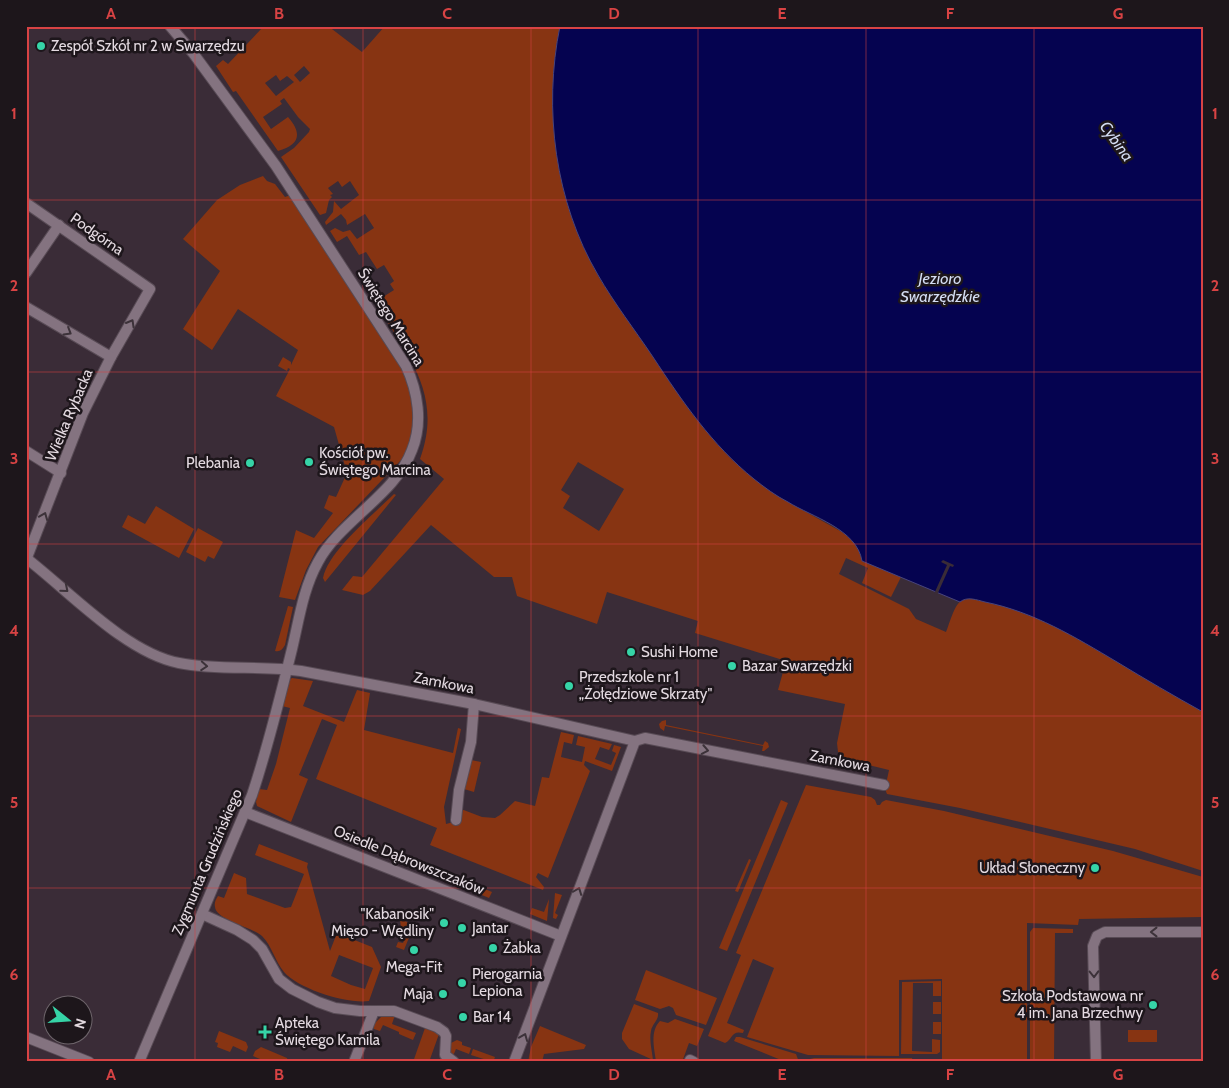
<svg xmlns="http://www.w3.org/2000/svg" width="1229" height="1088" viewBox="0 0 1229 1088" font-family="Cabin,sans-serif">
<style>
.green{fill:#873412;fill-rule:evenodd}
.water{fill:#050350;stroke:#48447c}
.pier{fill:#3a2c37}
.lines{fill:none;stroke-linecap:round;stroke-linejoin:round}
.minor-casing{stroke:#584b55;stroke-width:12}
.minor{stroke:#847380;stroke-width:10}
.oneway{stroke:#3c3239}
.grid{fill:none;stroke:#d84344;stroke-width:1;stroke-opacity:0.55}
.poi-dot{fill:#36d4a7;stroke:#1d161b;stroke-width:2}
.labels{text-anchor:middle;stroke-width:5;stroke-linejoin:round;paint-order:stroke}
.poi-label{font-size:15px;fill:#e4dae1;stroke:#1d161b;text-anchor:start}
.street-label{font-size:15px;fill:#e4dae1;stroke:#1d161b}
.water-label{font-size:16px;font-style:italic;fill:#d4ddf3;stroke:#1d161b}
.neatline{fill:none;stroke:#d84344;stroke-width:2}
.grid-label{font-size:16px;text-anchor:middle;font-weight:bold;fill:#d84344}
</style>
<rect width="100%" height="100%" fill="#3a2c37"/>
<g class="green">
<path d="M264,26H328L362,52L385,26H560C543,109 556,198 596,272C602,284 610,294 617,304C629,322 641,340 653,357C683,401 713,447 755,479C782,500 812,515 842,532C853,540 860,548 863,561L901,577L891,597L862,583L868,568L846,558L839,574L909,609L916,619L946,632C950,623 954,603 964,599C970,597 980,601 987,602C1035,612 1076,637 1117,662C1146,679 1174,696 1203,712V871L1135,849L960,808L887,794L885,789L889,770L848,760L838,752L837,743L845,704L778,690L786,661L695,633L698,621L607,592L597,624L517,596L512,577H494L431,525L370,591L363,595L342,590L353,576L362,577L444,479L420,459C444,393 406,354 375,302L394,290L390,284L394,281L384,265L377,269L366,252L359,255L347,236L337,242L330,231L335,228L343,232L350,230L357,239L374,228L365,214L347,225L346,220L341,214L326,225L325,222L333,212L334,201L341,209L359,195L350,181L342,187L338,181L328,188L333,194L330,195L332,197L329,200L326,213L320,215L281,157L294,148L309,132L310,129L298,117L284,98L280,101L282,104L263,117L271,129L288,117C303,134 299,145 278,151L236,91L233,92L216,66L223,60L228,64ZM304,66L310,73L300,82L294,75ZM276,75L280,81L287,76L294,82L276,96L265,83ZM578,462L624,489L599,531L563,508L570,496L561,490Z"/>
<polygon points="263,176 267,181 275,184 285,197 291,195 404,369 414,399 415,430 404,457 318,547 306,570 295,600 279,597 296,530 314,538 333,513 324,508 329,495 336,497 347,473 334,427 276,396 290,369 288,368 287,371 278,366 283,357 291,362 291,365 298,350 238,309 212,350 183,329 220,271 183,239 217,200 240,185"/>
<path d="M394,494L396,495L325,582L323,578C328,551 375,513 394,494Z"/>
<polygon points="156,506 194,529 179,558 122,527 128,515 145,524"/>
<polygon points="198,528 223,542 214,559 208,556 205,562 186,552"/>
<path d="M288,606L293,607L285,645C282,650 280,652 275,651Z"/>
<polygon points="292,678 313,681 303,706 344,722 357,690 370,693 364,730 453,753 458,728 461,729 444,807 446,824 461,820 461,809 482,817 495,818 500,815 515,801 535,806 542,777 549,778 561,732 574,735 572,744 564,742 561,757 582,762 585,747 576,745 578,736 612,744 609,750 600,747 595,759 611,765 616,753 612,751 614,745 621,747 612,771 585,761 584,765 590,771 548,878 538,873 536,877 544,887 543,890 430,845 437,828 316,779 337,725 322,719 299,775 308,779 291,822 257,806 256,802 259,789 267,790 276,764 290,708 282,706 289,680"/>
<polygon points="666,720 666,725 763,745 765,741 768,743 769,747 764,751 762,751 763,746 665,726 664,731 660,728 659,724 662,721"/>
<polygon points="471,760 481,762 474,792 464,789"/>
<path d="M806,785L871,797L875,800L877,805H880L882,802L886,800L944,811L1113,851L1203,877V917L1079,919L1078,925L1027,923V1062H942V979L899,980V1056L808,1055L747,1037L774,968L753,959L727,1023L744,1030L743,1033C731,1030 733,1039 725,1043L708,1036L741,955L736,953Z"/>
<polygon points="781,800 788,803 727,951 719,948"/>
<path d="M259,844L308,863L307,867L330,951L337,933L372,947L381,967L369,1001C346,1004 299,989 284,972C275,961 272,946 262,936C252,927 216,920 215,907C214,903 216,899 218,896L224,898L234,873L246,878L247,894L285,908L291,907L304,874L255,855ZM339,955L373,968L365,989L351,985L331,976Z"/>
<polygon points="749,859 751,860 738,892 735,891"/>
<polygon points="473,884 492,892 489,898 470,890"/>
<polygon points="555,893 562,895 555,913 558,915 556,919 553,918"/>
<polygon points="549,899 547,921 530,914 532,908 544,912"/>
<polygon points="400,919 414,925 404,950 396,947 398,942 403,943 406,936 401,929"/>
<polygon points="1033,928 1073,929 1073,933 1055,933 1054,1062 1030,1062 1030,932"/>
<polygon points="646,970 717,998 706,1025 676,1015 673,1008 669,1006 660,1009 635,1000"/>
<polygon points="941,981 941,996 933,996 933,983 913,983 912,1051 932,1052 932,1039 940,1040 940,1052 937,1054 901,1054 902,982"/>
<rect x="933" y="1002" width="8" height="12"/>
<path d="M634,1004L658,1013C659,1020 652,1024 651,1031C649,1040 652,1050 653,1060L629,1049L622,1039V1033Z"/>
<polygon points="383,1015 395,1015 392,1024 416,1033 413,1040 399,1034 399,1032 383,1025 380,1031 374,1029 373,1025"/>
<path d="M675,1019L704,1029L697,1046L689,1043L682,1062H659L656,1061C654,1047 650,1031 660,1021L668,1023Z"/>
<rect x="933" y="1022" width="8" height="12"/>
<polygon points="540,1026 586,1045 584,1049 544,1054 542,1062 528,1062 531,1047"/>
<polygon points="425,1028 439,1034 429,1062 413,1062"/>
<rect x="1128" y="1030" width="29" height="12"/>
<polygon points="219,1031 246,1042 248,1047 246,1052 233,1046 230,1052 217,1047 218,1043 215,1042"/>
<polygon points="736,1037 740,1037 796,1054 799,1062 786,1062 734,1041"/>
<polygon points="457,1040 462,1042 462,1045 471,1048 469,1054 456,1049 453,1056 449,1052 449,1044"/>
<polygon points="261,1047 287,1058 288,1062 267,1062 253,1056 255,1051"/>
<polygon points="473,1049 495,1057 493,1062 471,1055"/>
<polygon points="814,1058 912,1058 913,1062 809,1062 810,1059"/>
</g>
<path class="water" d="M560,26H1203V712C1174,696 1145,679 1117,662C1075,637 1034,612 985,602C977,600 967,596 960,602L862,561C857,529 812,517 788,502C776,496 764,487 754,479C712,445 682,401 653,357C635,330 614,303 598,275C555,202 543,109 560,26Z"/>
<polygon class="pier" points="943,560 954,565 953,567 950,566 937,595 934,594 947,565 941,562"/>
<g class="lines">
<g class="minor-casing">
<g id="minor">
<polyline points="26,203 150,289 111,357 83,413 26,560"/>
<polyline points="26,273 59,225"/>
<polyline points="26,307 111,357"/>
<polyline points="26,451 61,473"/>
<path d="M26,558C69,591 126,653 179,663C219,671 261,665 301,671L474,704L635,741L645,738L884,785"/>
<polyline points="245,812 561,936"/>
<polyline points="456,820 459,790 471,742 474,704"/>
<polyline points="202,914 237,930 253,940 262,949 279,979 292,989 318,1002 335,1008 360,1011 394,1011 437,1027 444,1032 446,1036 445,1055 454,1062"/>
<polyline points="26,1037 89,1062"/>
<path d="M139,1062L252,795C268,747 280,698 292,649C299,620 303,589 318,562C340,521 396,494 412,450C423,423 418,392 406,366L276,166L193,53L170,26"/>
<polyline points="354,1062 374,1011"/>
<polyline points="514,1062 635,741"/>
<polyline points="690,1062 690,1060 694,1062"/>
<polyline points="1096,1062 1093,946 1097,936 1105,932 1203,932"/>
</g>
</g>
<use href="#minor" class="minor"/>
</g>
<defs><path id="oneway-chevron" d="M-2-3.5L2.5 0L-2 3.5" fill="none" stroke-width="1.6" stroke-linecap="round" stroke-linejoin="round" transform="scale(1.25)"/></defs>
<g class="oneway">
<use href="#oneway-chevron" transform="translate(131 323) rotate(-60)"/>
<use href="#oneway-chevron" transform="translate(68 332) rotate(31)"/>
<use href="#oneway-chevron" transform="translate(44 516) rotate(-68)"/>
<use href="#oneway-chevron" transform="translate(65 589) rotate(40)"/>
<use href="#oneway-chevron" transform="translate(204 666) rotate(4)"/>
<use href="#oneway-chevron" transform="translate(705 750) rotate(11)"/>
<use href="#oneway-chevron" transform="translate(578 891) rotate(-69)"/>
<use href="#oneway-chevron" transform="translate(1154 932) rotate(180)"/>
<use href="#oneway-chevron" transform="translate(1094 974) rotate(89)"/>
<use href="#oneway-chevron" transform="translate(524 1037) rotate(-68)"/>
</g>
<path class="grid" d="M195,26V1062M363,26V1062M531,26V1062M698,26V1062M866,26V1062M1034,26V1062M26,200H1203M26,372H1203M26,544H1203M26,716H1203M26,888H1203"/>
<g class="poi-dot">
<circle cx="41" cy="46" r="5"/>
<circle cx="309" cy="462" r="5"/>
<circle cx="250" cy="463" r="5"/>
<circle cx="631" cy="652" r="5"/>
<circle cx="732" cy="666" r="5"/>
<circle cx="569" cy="686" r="5"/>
<circle cx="1095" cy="868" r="5"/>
<circle cx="444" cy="923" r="5"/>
<circle cx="462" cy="928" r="5"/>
<circle cx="493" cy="948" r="5"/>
<circle cx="414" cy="950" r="5"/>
<circle cx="462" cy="983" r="5"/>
<circle cx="443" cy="994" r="5"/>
<circle cx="1153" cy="1005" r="5"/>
<circle cx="463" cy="1017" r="5"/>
<path d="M262.5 1024.5h5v5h5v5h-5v5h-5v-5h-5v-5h5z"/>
</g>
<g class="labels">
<g class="poi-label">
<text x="51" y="51">Zespół Szkół nr 2 w Swarzędzu</text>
<text x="319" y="458">Kościół pw.<tspan x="319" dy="17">Świętego Marcina</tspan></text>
<text x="240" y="468" text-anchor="end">Plebania</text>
<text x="641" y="657">Sushi Home</text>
<text x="742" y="671">Bazar Swarzędzki</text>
<text x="579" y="682">Przedszkole nr 1<tspan x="579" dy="17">„Żołędziowe Skrzaty"</tspan></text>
<text x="1085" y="873" text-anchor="end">Układ Słoneczny</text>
<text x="434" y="919" text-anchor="end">"Kabanosik"<tspan x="434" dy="17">Mięso - Wędliny</tspan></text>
<text x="472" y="933">Jantar</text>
<text x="503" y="953">Żabka</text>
<text x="414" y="972" text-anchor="middle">Mega-Fit</text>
<text x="472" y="979">Pierogarnia<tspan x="472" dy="17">Lepiona</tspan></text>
<text x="433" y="999" text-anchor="end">Maja</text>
<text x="1143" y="1001" text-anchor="end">Szkoła Podstawowa nr<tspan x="1143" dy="17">4 im. Jana Brzechwy</tspan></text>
<text x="473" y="1022">Bar 14</text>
<text x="275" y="1028">Apteka<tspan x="275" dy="17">Świętego Kamila</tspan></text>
</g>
<g class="street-label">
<text transform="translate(97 234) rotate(35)" y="5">Podgórna</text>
<text transform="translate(391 317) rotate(58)" y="5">Świętego Marcina</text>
<text transform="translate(69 415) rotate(-67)" y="5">Wielka Rybacka</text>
<text transform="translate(444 683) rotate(11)" y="5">Zamkowa</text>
<text transform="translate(840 761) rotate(11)" y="5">Zamkowa</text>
<text transform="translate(409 860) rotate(22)" y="5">Osiedle Dąbrowszczaków</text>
<text transform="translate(207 862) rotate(-67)" y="5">Zygmunta Grudzińskiego</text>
</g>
<g class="water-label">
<text transform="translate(1117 141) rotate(54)" y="6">Cybina</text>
<text x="940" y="284">Jezioro<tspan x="940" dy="18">Swarzędzkie</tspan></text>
</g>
</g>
<rect width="1229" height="1088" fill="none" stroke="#1d161b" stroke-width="55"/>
<g transform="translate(68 1020) rotate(107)"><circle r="24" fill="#1d161b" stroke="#6d646a"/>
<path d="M0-4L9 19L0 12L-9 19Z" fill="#36d4a7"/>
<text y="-8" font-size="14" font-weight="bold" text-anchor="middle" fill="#e4dae1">N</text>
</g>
<rect x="28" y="28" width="1174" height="1032" class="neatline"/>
<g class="grid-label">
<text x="111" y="19">A</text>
<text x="279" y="19">B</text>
<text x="447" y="19">C</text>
<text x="614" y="19">D</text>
<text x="782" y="19">E</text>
<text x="950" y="19">F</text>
<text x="1118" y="19">G</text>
<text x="14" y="119">1</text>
<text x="1215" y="119">1</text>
<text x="14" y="291">2</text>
<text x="1215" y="291">2</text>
<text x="14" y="464">3</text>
<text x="1215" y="464">3</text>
<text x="14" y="636">4</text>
<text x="1215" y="636">4</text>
<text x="14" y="808">5</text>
<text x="1215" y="808">5</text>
<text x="14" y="980">6</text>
<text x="1215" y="980">6</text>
<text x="111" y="1080">A</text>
<text x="279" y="1080">B</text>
<text x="447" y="1080">C</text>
<text x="614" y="1080">D</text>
<text x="782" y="1080">E</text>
<text x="950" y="1080">F</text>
<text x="1118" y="1080">G</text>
</g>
</svg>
